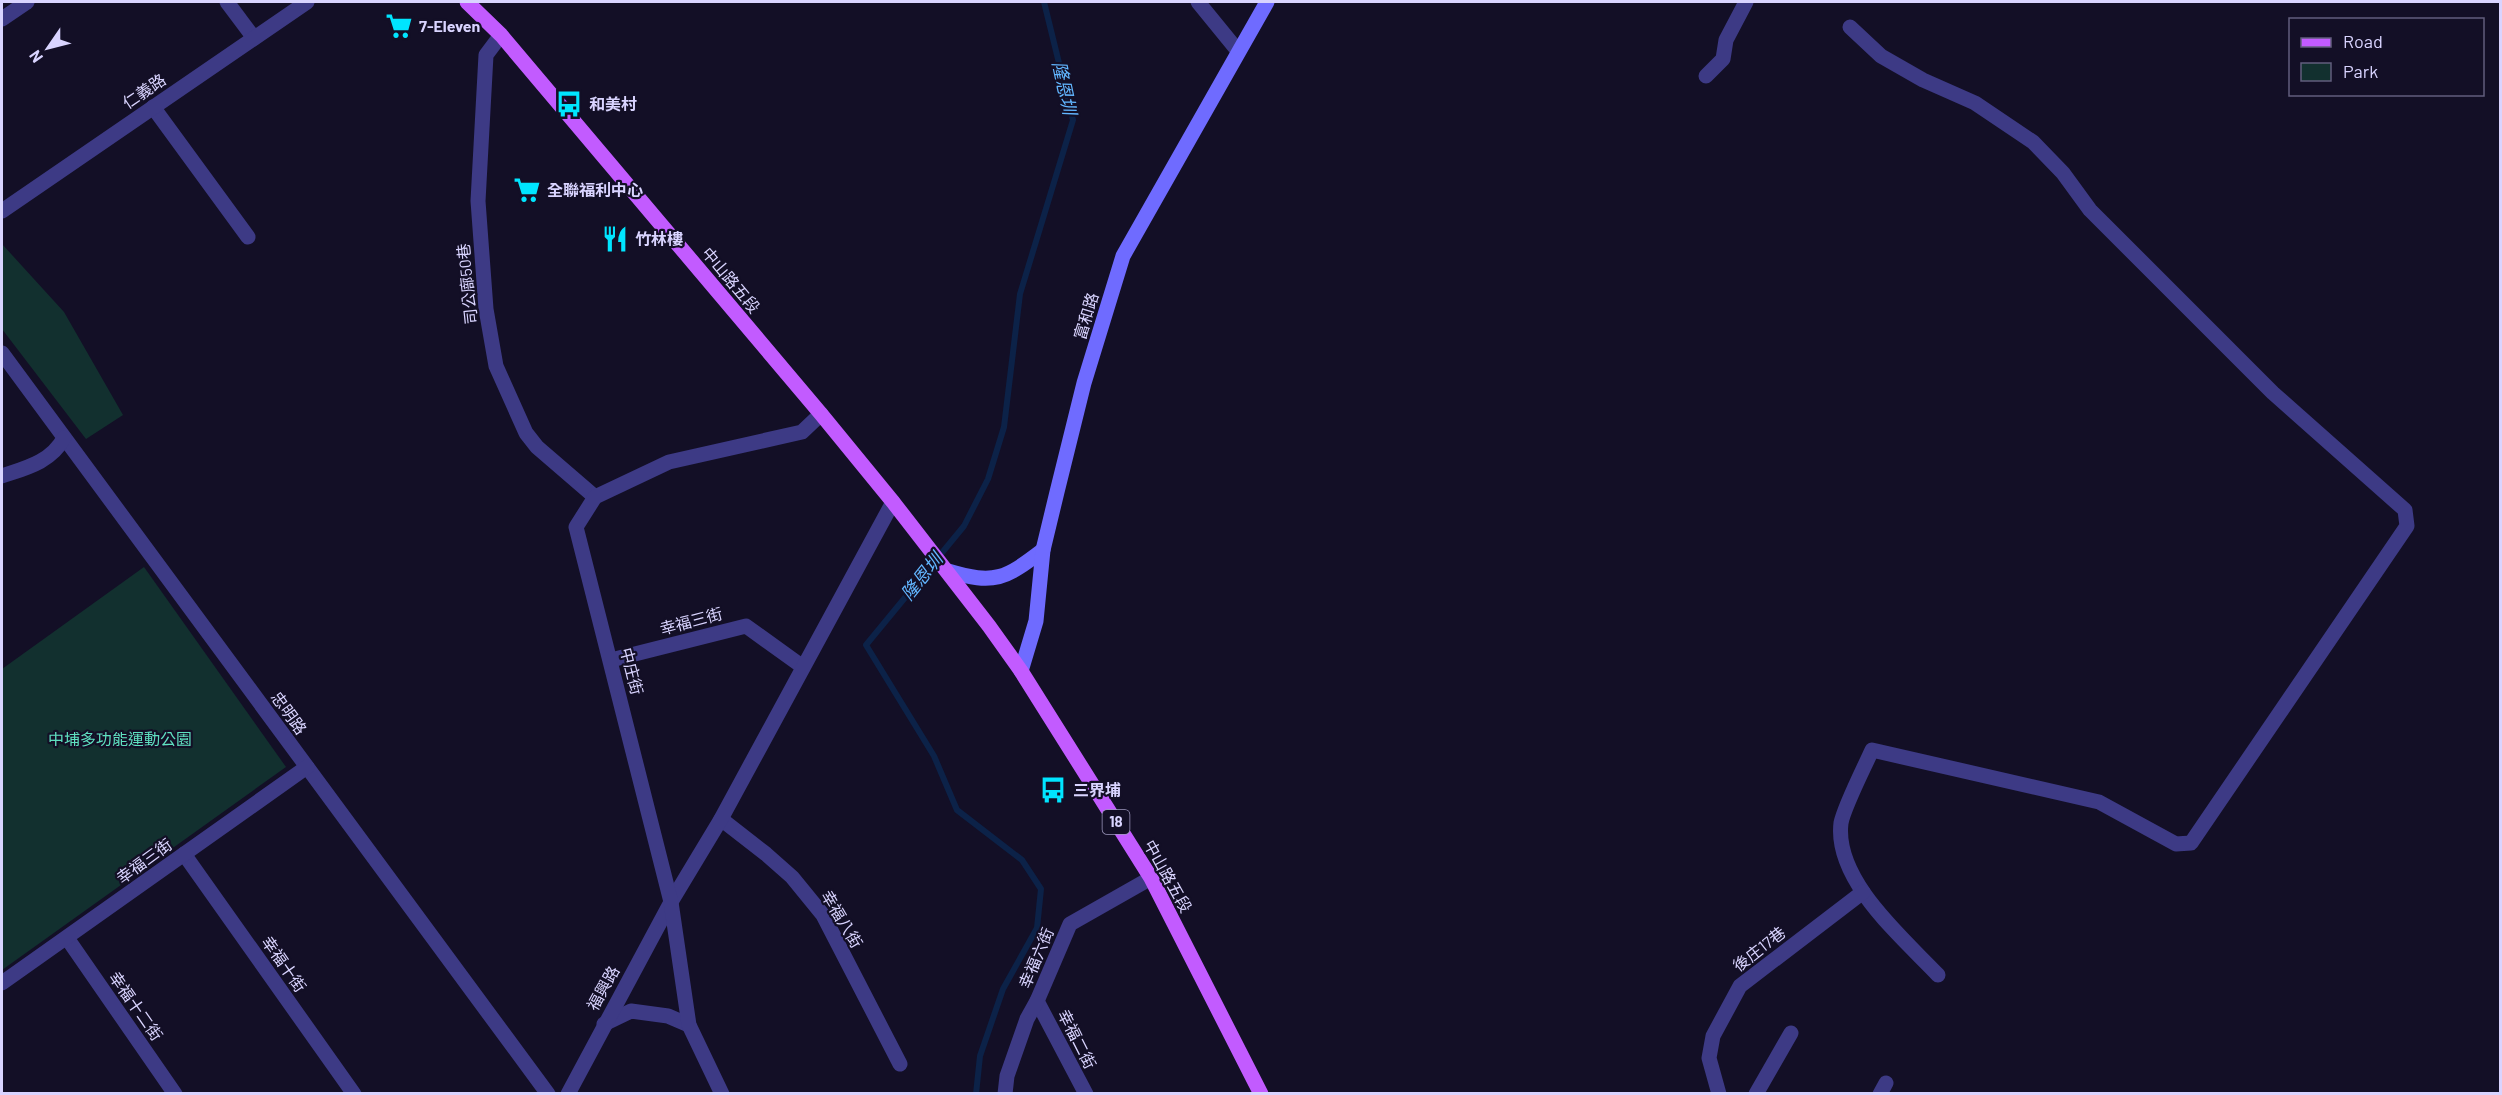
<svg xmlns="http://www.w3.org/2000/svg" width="2502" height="1095" viewBox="0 0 2502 1095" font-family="Barlow,'Noto Sans TC',sans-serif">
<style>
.green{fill:#12302f}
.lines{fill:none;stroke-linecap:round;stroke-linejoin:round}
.stream{stroke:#0c2248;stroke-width:6}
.street{stroke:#3d3a85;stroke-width:15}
.secondary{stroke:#6f6bff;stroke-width:15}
.primary{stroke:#c25bff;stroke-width:15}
.labels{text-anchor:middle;stroke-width:4.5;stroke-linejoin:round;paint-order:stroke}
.shield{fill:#130f26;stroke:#9e99be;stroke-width:1.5}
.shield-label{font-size:15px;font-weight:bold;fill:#d9d4ff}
.poi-label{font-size:16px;font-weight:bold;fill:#d9d4ff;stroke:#130f26;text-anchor:start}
.street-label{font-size:16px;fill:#d9d4ff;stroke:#130f26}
.park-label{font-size:16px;fill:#5fe0c0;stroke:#130f26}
.water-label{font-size:18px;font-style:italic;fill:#62b6ff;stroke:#130f26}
</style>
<rect width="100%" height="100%" fill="#130f26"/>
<g class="green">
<polygon points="2,244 64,312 123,415 86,439 2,329"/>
<polygon points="144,567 286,767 2,970 2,669"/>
</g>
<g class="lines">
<polyline class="stream" points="976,1094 980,1056 1003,989 1037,928 1041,889 1022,860 957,810 934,756 866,645 964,526 988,479 1004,427 1020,294 1073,120 1044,2"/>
<g class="street">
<polyline points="227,2 254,38"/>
<polyline points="1198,2 1238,51"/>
<polyline points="2,19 27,2"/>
<path d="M1850,27L1881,56L1923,80L1975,103L2033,142L2063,173L2090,210L2273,393L2405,510L2407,526L2191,843L2176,844L2099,802L1872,750C1864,768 1844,807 1841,823C1834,880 1902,937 1938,975"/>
<polyline points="501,35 486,55 478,201 486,309 496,366 526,433 537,447 595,497"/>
<polyline points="1706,76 1723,59 1726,40 1746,2"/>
<polyline points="153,107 248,237"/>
<polyline points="2,211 307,2"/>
<polyline points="2,353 548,1094"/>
<path d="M2,476C26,468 51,462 64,438"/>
<polyline points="611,660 746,626 803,667"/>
<polyline points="721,819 766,854 792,877 823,915 900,1064"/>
<polyline points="184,854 354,1094"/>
<polyline points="67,938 175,1094"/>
<polyline points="2,983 307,767"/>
<polyline points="1037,1001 1086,1094"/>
<polyline points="604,1024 631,1011 668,1016 689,1025"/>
<polyline points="568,1094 671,902 721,819 893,502"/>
<polyline points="722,1094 689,1025 671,902 576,527 595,497 669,462 802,432 821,414"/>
<polyline points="1005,1094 1007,1076 1027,1019 1037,1001 1070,924 1151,878"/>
<polyline points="1719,1094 1709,1058 1713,1036 1740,986 1863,892"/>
<polyline points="1756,1094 1791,1033"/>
<polyline points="1880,1094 1886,1083"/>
</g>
<g class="secondary">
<path d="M948,571C995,585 1005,579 1043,550"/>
<polyline points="1021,671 1036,621 1043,550 1057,492 1084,383 1123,256 1267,2"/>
</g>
<polyline class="primary" points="467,2 501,35 821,414 893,502 989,626 1021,671 1151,878 1261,1094"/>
</g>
<defs>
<g id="supermarket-bare" transform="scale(2.07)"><path d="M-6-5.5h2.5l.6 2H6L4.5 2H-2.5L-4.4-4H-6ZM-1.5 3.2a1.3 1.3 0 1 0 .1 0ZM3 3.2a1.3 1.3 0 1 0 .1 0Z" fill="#00e5ff" stroke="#130f26" stroke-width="2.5" paint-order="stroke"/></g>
<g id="bus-bare" transform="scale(2.07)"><path d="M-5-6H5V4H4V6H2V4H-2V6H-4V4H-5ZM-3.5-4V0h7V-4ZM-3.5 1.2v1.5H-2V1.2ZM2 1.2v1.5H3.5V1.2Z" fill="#00e5ff" stroke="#130f26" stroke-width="2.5" paint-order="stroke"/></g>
<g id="restaurant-bare" transform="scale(2.07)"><path d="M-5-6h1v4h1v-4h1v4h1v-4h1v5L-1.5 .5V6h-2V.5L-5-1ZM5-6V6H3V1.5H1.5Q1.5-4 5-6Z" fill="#00e5ff" stroke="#130f26" stroke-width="2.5" paint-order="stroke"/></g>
</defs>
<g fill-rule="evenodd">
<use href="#supermarket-bare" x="399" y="26"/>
<use href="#bus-bare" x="569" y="104"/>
<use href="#supermarket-bare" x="527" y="190"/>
<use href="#restaurant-bare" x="615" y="239"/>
<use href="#bus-bare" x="1053" y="790"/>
</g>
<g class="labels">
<rect class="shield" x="1102.5" y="810" width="27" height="24" rx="4.5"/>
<g class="shield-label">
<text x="1116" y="827">18</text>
</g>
<g class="poi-label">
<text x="419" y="32">7-Eleven</text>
<text x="589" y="110">和美村</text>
<text x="547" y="196">全聯福利中心</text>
<text x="635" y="245">竹林樓</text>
<text x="1073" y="796">三界埔</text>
</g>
<g class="street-label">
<text transform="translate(144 91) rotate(-34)" y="6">仁義路</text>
<text transform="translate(731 280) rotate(50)" y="6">中山路五段</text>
<text transform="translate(467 284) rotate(-96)" y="6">司公廍50巷</text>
<text transform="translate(1086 316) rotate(-73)" y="6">富和路</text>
<text transform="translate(691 621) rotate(-15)" y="6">幸福三街</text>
<text transform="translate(632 671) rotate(76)" y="6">中庄街</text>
<text transform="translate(289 713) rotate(54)" y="6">忠明路</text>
<text transform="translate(144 861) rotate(-36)" y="6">幸福三街</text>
<text transform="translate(1168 876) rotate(61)" y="6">中山路五段</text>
<text transform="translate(842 919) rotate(59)" y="6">幸福八街</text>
<text transform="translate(1759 949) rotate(-38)" y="6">後庄17巷</text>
<text transform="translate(1036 958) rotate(-67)" y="6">幸福六街</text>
<text transform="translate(284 964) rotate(55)" y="6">幸福十街</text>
<text transform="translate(603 988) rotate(-61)" y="6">福興路</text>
<text transform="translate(136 1006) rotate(55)" y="6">幸福十二街</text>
<text transform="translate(1077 1039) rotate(63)" y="6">幸福二街</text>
</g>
<g class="park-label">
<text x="120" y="745">中埔多功能運動公園</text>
</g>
<g class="water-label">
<text transform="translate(1064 88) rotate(78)" y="6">隆恩圳</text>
<text transform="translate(922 577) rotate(-51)" y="6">隆恩圳</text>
</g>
</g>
<rect width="2502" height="1095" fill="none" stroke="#d9d4ff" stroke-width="6"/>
<rect x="2289" y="18" width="195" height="78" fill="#130f26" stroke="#625e7d" stroke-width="1.5"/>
<rect x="2301" y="38" width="30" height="9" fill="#c25bff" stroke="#625e7d" stroke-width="1.5"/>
<text x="2343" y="48" font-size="18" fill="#d9d4ff">Road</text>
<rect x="2301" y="63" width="30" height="18" fill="#12302f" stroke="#625e7d" stroke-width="1.5"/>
<text x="2343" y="78" font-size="18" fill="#d9d4ff">Park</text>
<g transform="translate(48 48) rotate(235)" stroke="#130f26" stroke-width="4.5" paint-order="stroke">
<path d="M0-4.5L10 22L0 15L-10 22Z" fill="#d9d4ff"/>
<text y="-9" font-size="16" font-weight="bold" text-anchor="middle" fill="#d9d4ff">N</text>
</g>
</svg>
